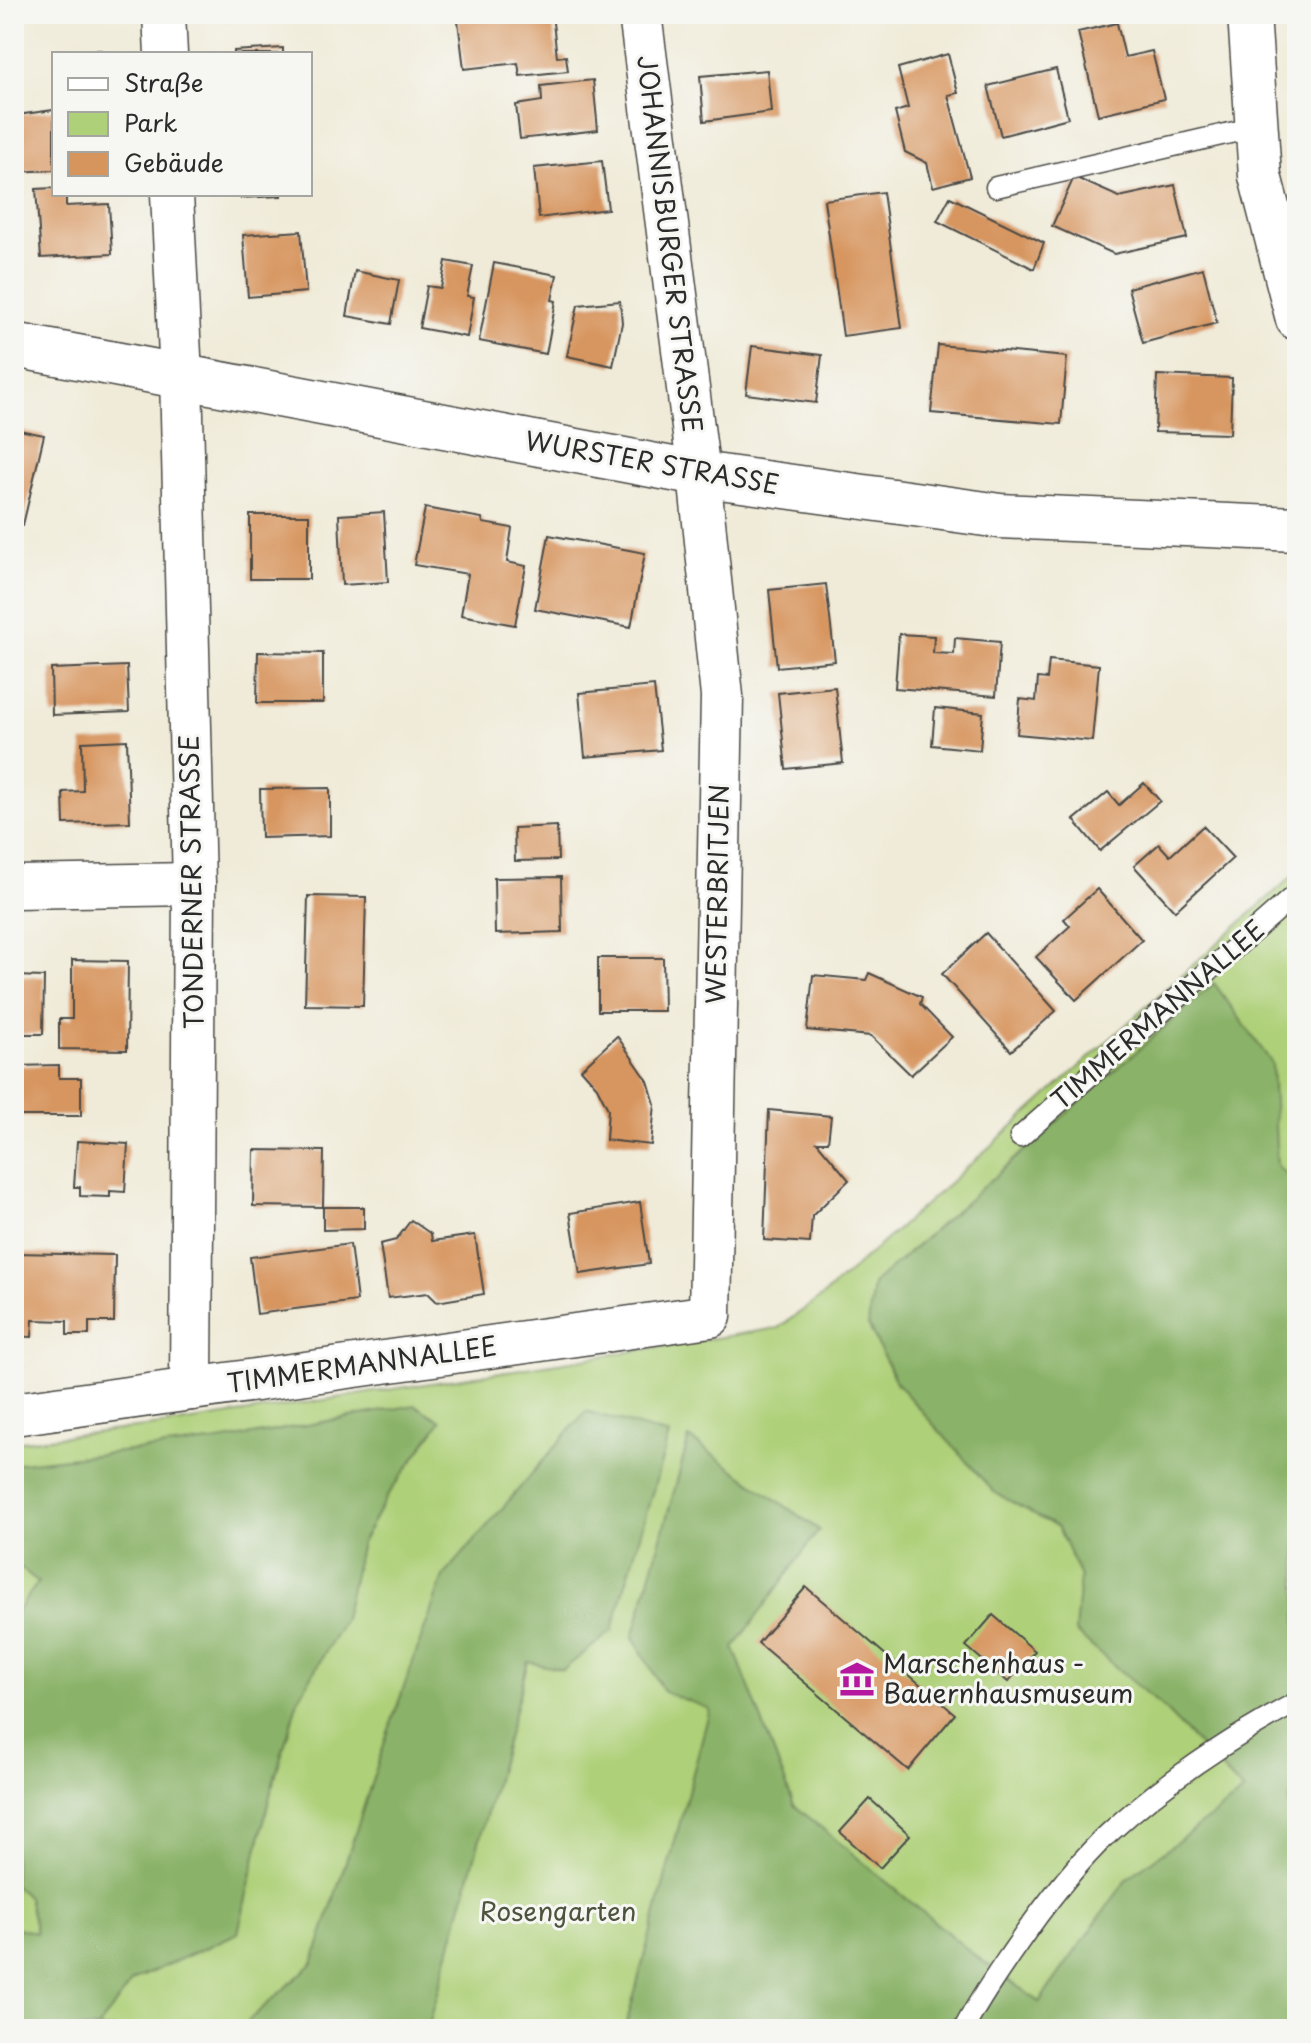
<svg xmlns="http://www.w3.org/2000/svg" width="1311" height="2043" viewBox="0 0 1311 2043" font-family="'Playpen Sans',sans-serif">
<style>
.green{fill:#aed078;stroke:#6c7e52;stroke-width:2}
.forest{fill:#8ab268;stroke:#5a6e4a;stroke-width:2}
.building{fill:#d7955e}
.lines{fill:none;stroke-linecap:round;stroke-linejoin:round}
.lane-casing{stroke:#494845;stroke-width:23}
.street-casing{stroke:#494845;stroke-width:45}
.secondary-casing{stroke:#494845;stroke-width:47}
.lane{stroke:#fff;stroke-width:20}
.street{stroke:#fff;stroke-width:42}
.secondary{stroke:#fff;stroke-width:44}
.labels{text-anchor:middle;stroke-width:6;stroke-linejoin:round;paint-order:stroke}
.street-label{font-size:26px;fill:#2b2b2b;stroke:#f6f6f2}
.poi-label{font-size:26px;fill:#2b2b2b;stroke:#f6f6f2;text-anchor:start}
.park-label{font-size:26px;fill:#4c543e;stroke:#f6f6f2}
</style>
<rect width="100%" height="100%" fill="#f6f6f2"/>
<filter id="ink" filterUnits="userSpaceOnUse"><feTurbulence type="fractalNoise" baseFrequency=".0125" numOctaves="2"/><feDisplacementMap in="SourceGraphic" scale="16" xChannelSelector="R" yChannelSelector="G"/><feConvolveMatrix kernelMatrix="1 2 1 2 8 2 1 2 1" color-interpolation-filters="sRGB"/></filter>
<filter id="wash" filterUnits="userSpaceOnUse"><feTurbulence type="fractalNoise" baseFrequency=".006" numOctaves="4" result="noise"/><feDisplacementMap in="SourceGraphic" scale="32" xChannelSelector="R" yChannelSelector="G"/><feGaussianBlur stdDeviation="1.8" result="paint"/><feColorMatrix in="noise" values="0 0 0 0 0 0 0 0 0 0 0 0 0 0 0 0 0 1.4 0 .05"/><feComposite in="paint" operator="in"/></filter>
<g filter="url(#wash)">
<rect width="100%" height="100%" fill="#f0ebd8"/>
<polygon class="green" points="1297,872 1297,2029 14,2029 14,1442 180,1423 778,1328 824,1295"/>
<g class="forest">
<polygon points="1214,983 1272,1063 1277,1165 1297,1186 1297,1791 1288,1801 1290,1832 1297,1848 1297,2029 625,2029 710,1709 664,1692 633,1637 689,1438 819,1530 734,1648 794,1805 972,1953 1039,2002 1127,1879 1244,1792 1161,1706 1075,1632 1080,1577 1058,1528 994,1492 897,1384 868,1325 873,1284"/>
<polygon points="415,1405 441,1421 388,1495 361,1543 344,1619 298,1700 272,1787 238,1933 132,1981 98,2029 14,2029 14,1927 36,1933 28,1897 14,1885 14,1616 38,1582 14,1562 14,1464 219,1441"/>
<polygon points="586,1411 669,1435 612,1631 563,1670 528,1662 428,2029 239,2029 313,1963 388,1732 443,1577"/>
</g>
<g id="blocks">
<g class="building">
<polygon points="229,14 283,14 283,19 229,21"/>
<polygon points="519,14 552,14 557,57 566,56 568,71 520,76 518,63 464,69 458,21"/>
<polygon points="1117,23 1125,57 1152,51 1164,99 1098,115 1078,32"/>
<polygon points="283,48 283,54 234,54 234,51"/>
<polygon points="101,50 101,54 65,54 65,51"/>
<polygon points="948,54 958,93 948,95 970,177 933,187 927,163 905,152 895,112 908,108 898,68"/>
<polygon points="1056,69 1068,118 1001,136 988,86"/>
<polygon points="767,70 771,112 704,121 700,76"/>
<polygon points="593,80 598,130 520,139 516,105 542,101 541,86"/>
<polygon points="54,110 54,170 14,172 14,133 17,115"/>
<polygon points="602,161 608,209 539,218 534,168"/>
<polygon points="1074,177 1119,197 1175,185 1187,238 1114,254 1052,226"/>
<polygon points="54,188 54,194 66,194 66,206 109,204 112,254 41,258 36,189"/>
<polygon points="883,192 902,328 843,336 824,200"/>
<polygon points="241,194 281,194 281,196 241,198"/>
<polygon points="950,197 1044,243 1034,269 937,221"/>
<polygon points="301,231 306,292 248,297 243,235"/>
<polygon points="446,261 473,266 467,296 474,297 467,337 419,328 427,286 441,288"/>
<polygon points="494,263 557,275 552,300 556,301 546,354 479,341"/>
<polygon points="1203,268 1217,323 1143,343 1128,288"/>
<polygon points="355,271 399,280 391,324 347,316"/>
<polygon points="620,301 622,323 613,366 567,356 578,305"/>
<polygon points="938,345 1067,357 1061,424 931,413"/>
<polygon points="752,346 822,355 816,403 746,394"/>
<polygon points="1157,375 1232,378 1230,434 1155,432"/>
<polygon points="14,429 44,435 23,525 14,524"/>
<polygon points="425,508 482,518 483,523 512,528 507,562 526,566 515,625 461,615 468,574 414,565"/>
<polygon points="384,512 388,582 342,585 339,515"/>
<rect x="250" y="515" width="59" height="64"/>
<polygon points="549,535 645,553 631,627 535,609"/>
<polygon points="826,584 835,661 777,667 769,590"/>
<polygon points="899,634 934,636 933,653 954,654 955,638 1000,642 996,696 895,688"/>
<polygon points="258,652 323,653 323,703 257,703"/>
<polygon points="1049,660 1099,665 1092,741 1017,734 1020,699 1036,701 1038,678 1047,679"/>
<polygon points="127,666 129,712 52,715 51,669"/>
<polygon points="654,686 661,750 585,757 579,693"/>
<polygon points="835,687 843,763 786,769 778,693"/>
<polygon points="935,708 983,713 980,750 932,745"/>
<polygon points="127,740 130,822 64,824 63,792 83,791 82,742"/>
<polygon points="14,767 20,767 19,837 14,837"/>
<polygon points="1144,783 1160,801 1100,851 1074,820 1108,792 1119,805"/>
<polygon points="330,788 330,836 261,838 260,789"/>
<polygon points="557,826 558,860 515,861 514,828"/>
<polygon points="1203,826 1233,858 1175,911 1134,866 1159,844 1170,856"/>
<polygon points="561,877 562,932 495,934 494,878"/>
<polygon points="1097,889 1142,940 1076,1000 1036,957 1070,926 1064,919"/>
<polygon points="308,896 366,897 363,1006 305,1005"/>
<polygon points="986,933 1056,1011 1011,1051 942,974"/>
<polygon points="598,958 663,958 664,1011 598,1011"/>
<polygon points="72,960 128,961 127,1050 59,1049 59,1019 72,1019"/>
<polygon points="869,973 922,997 920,1004 952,1037 911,1075 871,1036 807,1030 813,975 866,980"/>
<polygon points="14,976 44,977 43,1034 14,1034"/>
<polygon points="617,1036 648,1081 655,1104 651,1145 606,1140 608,1109 597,1087 581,1069"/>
<polygon points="59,1065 59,1078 81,1078 81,1116 14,1116 14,1066"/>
<polygon points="769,1110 831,1116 828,1142 817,1142 849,1180 812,1216 810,1243 764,1240"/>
<polygon points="77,1141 128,1144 125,1192 110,1191 110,1197 80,1196 80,1187 74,1187"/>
<polygon points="254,1150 324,1151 323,1207 253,1206"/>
<polygon points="640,1202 649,1264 580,1274 570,1213"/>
<polygon points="323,1207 364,1207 364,1229 323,1230"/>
<polygon points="411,1220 431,1234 432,1241 475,1235 484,1294 437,1302 428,1293 388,1298 380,1244 396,1240"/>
<polygon points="350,1244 357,1301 257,1314 250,1257"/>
<polygon points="14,1253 115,1255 114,1322 89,1322 89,1335 67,1335 67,1321 33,1320 32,1337 14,1336"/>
<polygon points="806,1587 955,1714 908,1770 758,1643"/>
<polygon points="993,1615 1035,1651 1008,1682 966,1646"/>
<polygon points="870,1799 910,1835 880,1868 840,1832"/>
</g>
</g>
</g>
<g filter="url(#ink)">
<use href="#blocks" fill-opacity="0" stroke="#494845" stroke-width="2"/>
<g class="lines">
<g class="lane-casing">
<g id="lane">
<polyline points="996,187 1256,127"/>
<polyline points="1020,1137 1297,893"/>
<path d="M964,2029C978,2001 995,1977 1012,1952C1038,1914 1075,1865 1108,1834C1165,1781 1229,1739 1297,1702"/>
</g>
</g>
<g class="street-casing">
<g id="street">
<polyline points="164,14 166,54"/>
<polyline points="1249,14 1260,176 1297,319"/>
<polyline points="172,194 181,376 194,884 191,1389"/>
<polyline points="14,887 194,884"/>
<polyline points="14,1414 710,1316 722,696 699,474 640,14"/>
</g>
</g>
<g class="secondary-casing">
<polyline id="secondary" points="14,345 699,474 1000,516 1297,529"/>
</g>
<use href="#lane" class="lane"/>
<use href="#street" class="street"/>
<use href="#secondary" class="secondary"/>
</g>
</g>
<defs>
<g id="museum-bare" transform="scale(2.76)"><path d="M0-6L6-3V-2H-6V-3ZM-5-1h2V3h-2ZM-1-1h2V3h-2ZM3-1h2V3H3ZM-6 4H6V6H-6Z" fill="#b5179e" stroke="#f6f6f2" stroke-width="2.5" paint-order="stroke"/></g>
</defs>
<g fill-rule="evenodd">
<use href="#museum-bare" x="857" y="1679"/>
</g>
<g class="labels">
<g class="street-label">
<text transform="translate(669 244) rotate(83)" y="9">JOHANNISBURGER STRASSE</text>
<text transform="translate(652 463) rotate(10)" y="9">WURSTER STRASSE</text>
<text transform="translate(192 882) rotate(-91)" y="9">TONDERNER STRASSE</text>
<text transform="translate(718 894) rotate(-89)" y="9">WESTERBRITJEN</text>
<text transform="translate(1158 1015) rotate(-41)" y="9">TIMMERMANNALLEE</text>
<text transform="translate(362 1365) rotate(-8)" y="9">TIMMERMANNALLEE</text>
</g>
<g class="poi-label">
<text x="883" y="1673">Marschenhaus -<tspan x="883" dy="30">Bauernhausmuseum</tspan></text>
</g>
<g class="park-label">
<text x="558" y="1921">Rosengarten</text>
</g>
</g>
<rect width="1311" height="2043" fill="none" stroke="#f6f6f2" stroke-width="48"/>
<rect x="52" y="52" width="260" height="144" fill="#f6f6f2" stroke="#a5a5a2" stroke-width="2"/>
<rect x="68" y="78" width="40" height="12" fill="#ffffff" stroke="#a5a5a2" stroke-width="2"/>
<text x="124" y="92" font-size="24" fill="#2b2b2b">Straße</text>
<rect x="68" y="112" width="40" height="24" fill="#aed078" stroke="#a5a5a2" stroke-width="2"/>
<text x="124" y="132" font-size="24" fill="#2b2b2b">Park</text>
<rect x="68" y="152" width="40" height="24" fill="#d7955e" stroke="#a5a5a2" stroke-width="2"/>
<text x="124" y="172" font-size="24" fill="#2b2b2b">Gebäude</text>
</svg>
